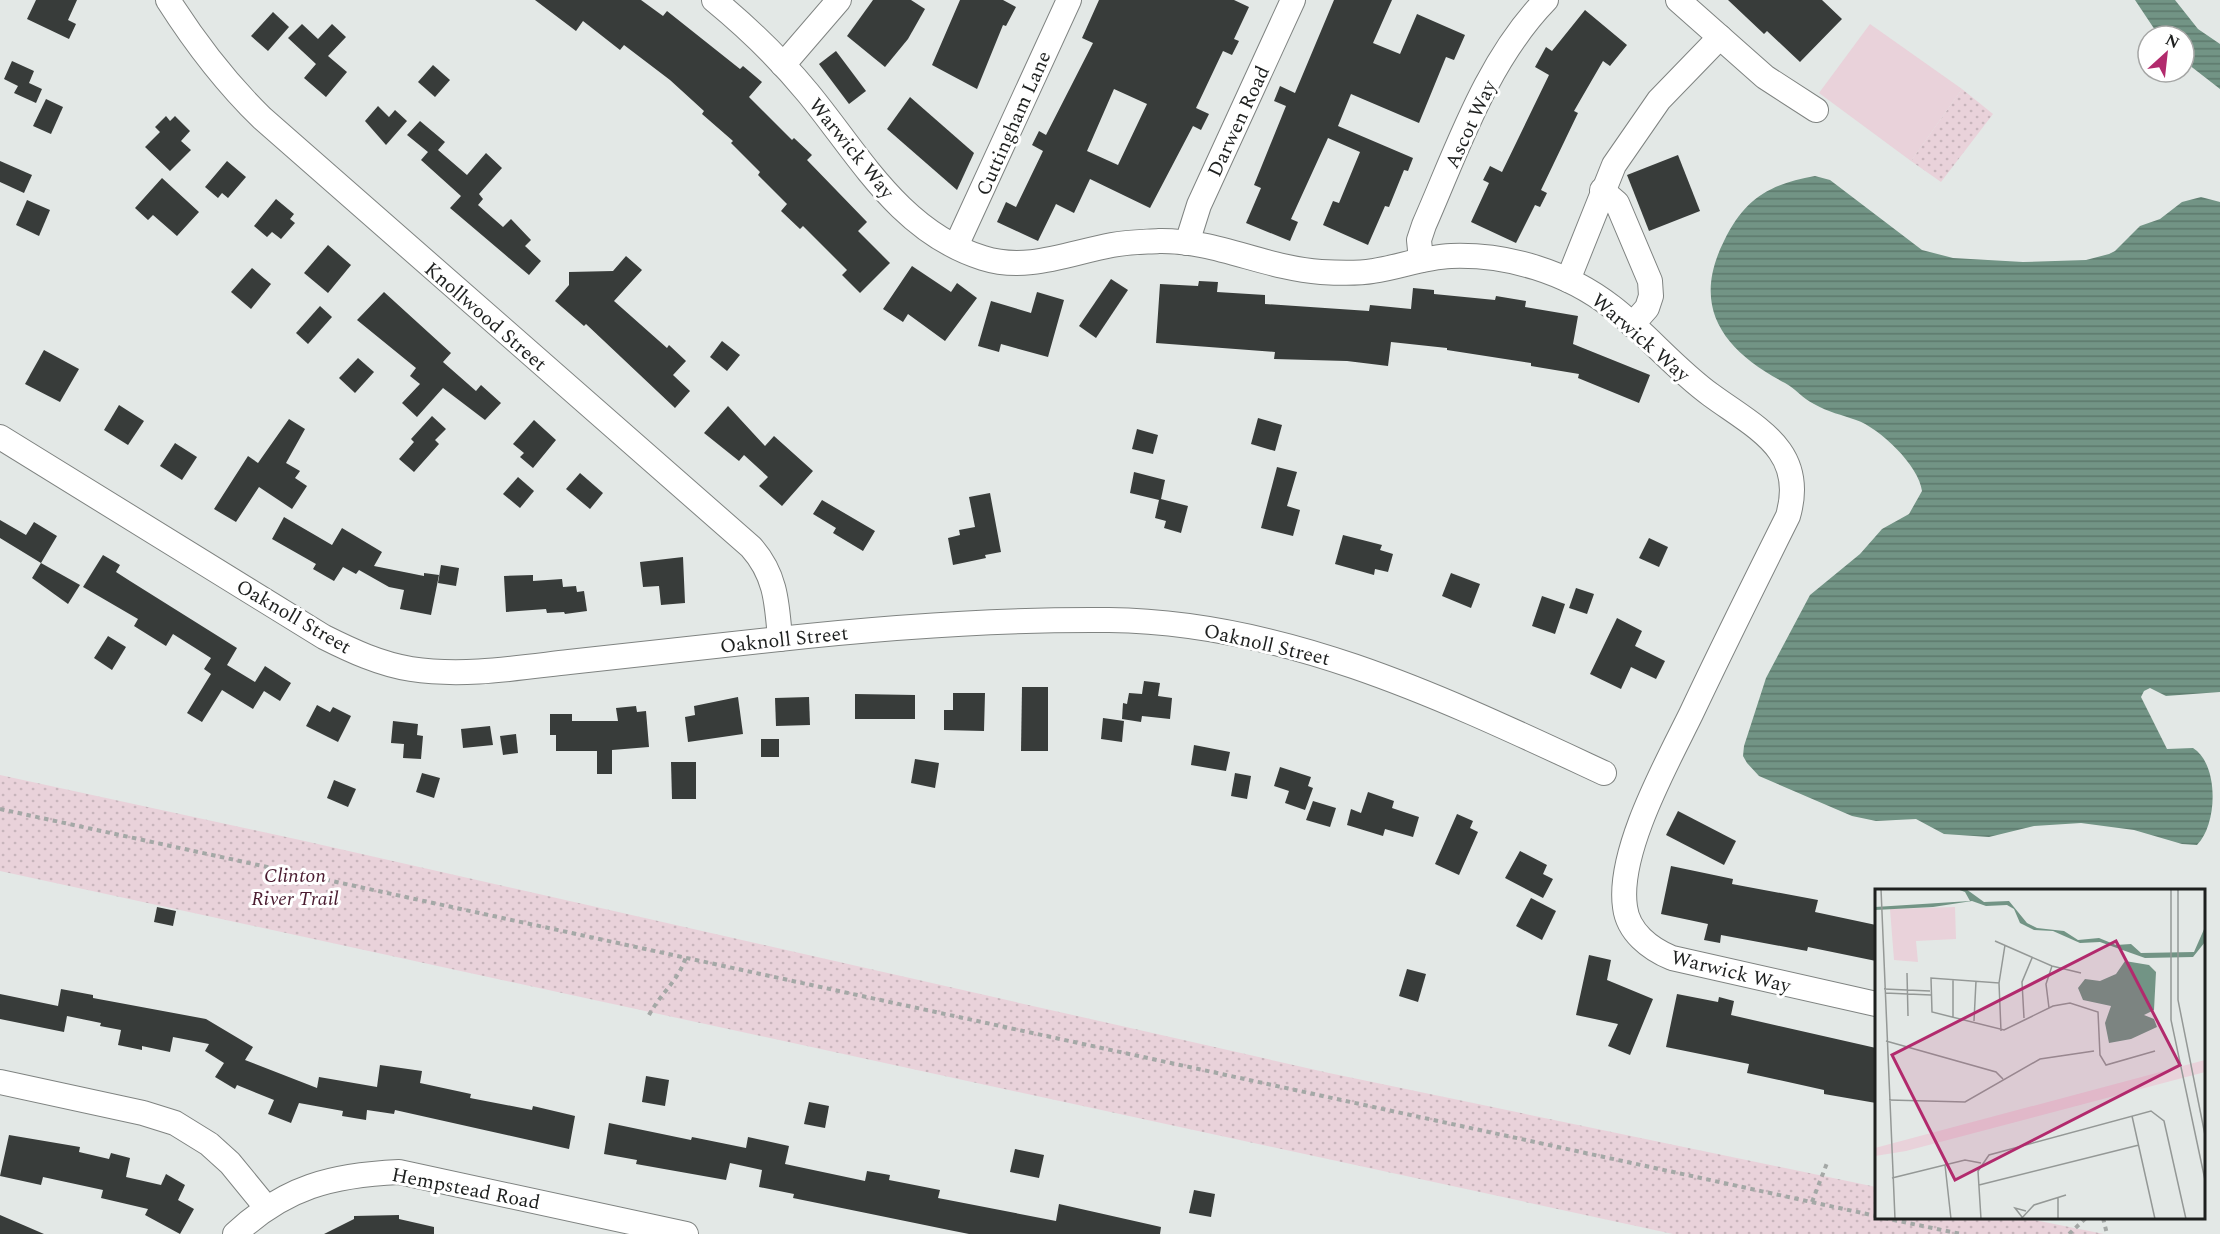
<svg xmlns="http://www.w3.org/2000/svg" width="2220" height="1234" viewBox="0 0 2220 1234" font-family="Spectral,serif">
<style>
.grass{fill:url(#grass-dots)}
.pitch{fill:#e9d2da}
.water{fill:url(#water-rules)}
.building{fill:#383c3a;fill-rule:evenodd}
.lines{fill:none;stroke-linecap:round;stroke-linejoin:round}
.minor-casing{stroke:#7f8381;stroke-width:26}
.path{stroke:#a4a8a6;stroke-width:4;stroke-dasharray:4.5 4.5;stroke-linecap:butt}
.minor{stroke:#fff;stroke-width:24}
.labels{text-anchor:middle;stroke-width:6;stroke-linejoin:round;paint-order:stroke}
.street-label{font-size:20px;fill:#1e201f;stroke:#fff}
.park-label{font-size:20px;font-style:italic;fill:#4a1c30;stroke:#fff}
.inset-road{fill:none;stroke:#949896;stroke-width:1.5}
.view{fill:#b22a6d;fill-opacity:0.15;stroke:#b22a6d;stroke-width:3}
.inset-edge{fill:none;stroke:#1e201f;stroke-width:3}
</style>
<defs>
<pattern id="grass-dots" width="8" height="8" patternUnits="userSpaceOnUse" patternTransform="scale(1.5)"><rect width="8" height="8" fill="#e9d2da"/><path d="M2 2h.1M6 6h.1" fill="none" stroke="#c7b4bb" stroke-width="1.8" stroke-linecap="round"/></pattern>
<pattern id="water-rules" width="6" height="5" patternUnits="userSpaceOnUse" patternTransform="scale(1.5)"><rect width="6" height="5" fill="#729485"/><path d="M0 2.5h6" fill="none" stroke="#5d786c"/></pattern>
</defs>
<rect width="100%" height="100%" fill="#e3e8e6"/>
<g class="grass">
<polygon points="1962,89 1993,114 1941,182 1911,161"/>
<polygon points="0,775 300,840 1329,1073 1876,1187 1876,1218 2024,1218 2104,1234 1673,1234 0,871"/>
</g>
<polygon class="pitch" points="1870,24 1962,89 1911,161 1819,93"/>
<g class="water">
<polygon points="2135,0 2175,0 2198,29 2220,44 2220,89 2184,61 2184,36 2159,36"/>
<path d="M1815,176L1830,180L1922,250L1953,258L2023,262L2086,260L2109,254L2115,251L2140,226L2160,219L2182,202L2201,197L2220,202V692L2166,696L2150,688L2144,691L2141,697L2167,749L2193,748C2219,764 2218,824 2197,845L2182,844L2134,830L2081,823L2034,826L1989,837L1944,834L1916,819L1876,821L1852,816L1759,776L1747,763L1743,756L1744,746L1766,678L1810,595L1860,554L1882,529L1909,514L1922,491C1919,466 1880,428 1856,420C1842,415 1828,412 1814,404C1803,399 1795,388 1785,383C1725,351 1690,309 1724,241C1745,198 1770,184 1815,176Z"/>
</g>
<g class="building">
<polygon points="36,0 77,0 68,20 76,24 69,39 27,19"/>
<polygon points="535,0 641,0 663,16 667,11 740,69 743,66 762,82 749,97 792,140 794,138 812,155 807,160 867,222 858,231 890,263 860,293 842,275 847,270 803,226 800,229 781,211 787,204 758,175 760,172 731,143 733,141 702,114 704,111 670,80 624,45 620,50 583,21 576,31"/>
<polygon points="873,0 911,0 925,9 908,39 885,67 847,36"/>
<polygon points="960,0 1003,0 1016,7 1006,26 1003,25 977,89 932,65"/>
<path d="M1099,0H1234L1249,7L1234,39L1239,41L1232,55L1223,51L1196,108L1209,114L1201,130L1193,126L1150,208L1090,179L1074,213L1056,204L1038,241L997,222L1006,202L1016,207L1043,151L1032,145L1039,131L1046,135L1093,43L1082,38ZM1114,89L1147,104L1118,165L1087,151Z"/>
<polygon points="1334,0 1392,0 1373,43 1400,54 1417,14 1465,35 1454,60 1446,57 1419,123 1351,94 1338,126 1413,158 1408,171 1404,170 1389,207 1385,206 1368,245 1323,225 1333,201 1339,203 1360,152 1328,138 1291,219 1298,222 1290,241 1246,223 1261,188 1254,185 1286,106 1274,101 1280,86 1295,93"/>
<polygon points="1728,0 1822,0 1842,19 1800,62 1767,31 1764,34"/>
<polygon points="1585,10 1627,45 1610,66 1603,61 1574,111 1578,113 1541,190 1547,193 1540,207 1535,205 1516,243 1471,222 1489,183 1483,180 1490,166 1502,172 1549,75 1535,67 1546,47 1552,51"/>
<polygon points="273,12 289,27 268,51 251,36"/>
<polygon points="302,24 318,39 332,24 346,37 328,56 347,72 326,97 304,78 316,64 288,38"/>
<polygon points="836,51 866,91 849,104 819,64"/>
<polygon points="12,61 34,71 29,83 42,89 36,103 14,93 18,86 4,79"/>
<polygon points="433,65 450,80 435,97 418,82"/>
<polygon points="910,97 974,153 957,190 887,129"/>
<polygon points="46,99 63,107 51,134 33,126"/>
<polygon points="378,106 389,117 395,110 407,121 386,145 365,121"/>
<polygon points="166,116 170,121 175,116 190,131 181,141 191,150 170,171 145,147 160,132 155,127"/>
<polygon points="420,121 445,142 438,150 467,175 486,153 502,168 479,194 483,199 478,205 503,227 511,219 531,240 525,246 541,261 529,275 450,208 461,196 421,160 428,152 407,135"/>
<polygon points="1678,155 1700,211 1649,231 1627,175"/>
<polygon points="0,161 32,175 24,193 0,182"/>
<polygon points="227,161 246,177 228,198 222,193 218,198 205,187"/>
<polygon points="162,178 199,212 177,236 153,215 148,220 135,208"/>
<polygon points="276,199 294,214 290,219 295,223 281,239 272,232 267,237 254,226"/>
<polygon points="27,200 50,210 39,236 16,225"/>
<polygon points="328,245 351,265 328,293 304,273"/>
<polygon points="626,256 642,270 614,301 667,348 669,345 686,361 673,375 690,391 675,408 586,324 584,326 555,301 569,285 569,272 613,271"/>
<polygon points="912,266 951,292 957,283 977,298 945,341 908,314 903,322 883,309"/>
<polygon points="252,268 271,284 251,309 231,292"/>
<polygon points="1111,279 1128,290 1096,338 1079,326"/>
<polygon points="1199,281 1218,282 1217,292 1265,295 1265,304 1369,311 1370,305 1411,309 1413,288 1434,290 1434,294 1495,300 1496,296 1526,301 1525,307 1578,316 1573,344 1650,375 1639,403 1578,378 1579,374 1531,366 1531,363 1447,350 1447,348 1391,342 1388,366 1347,361 1274,359 1275,352 1156,343 1160,284 1198,286"/>
<polygon points="384,292 451,353 443,362 476,391 481,385 501,403 485,420 443,388 417,417 402,403 420,384 410,376 416,368 357,320"/>
<polygon points="1037,292 1064,300 1048,357 1001,344 999,352 978,346 991,301 1031,313"/>
<polygon points="320,306 332,317 308,344 296,333"/>
<polygon points="722,341 740,355 727,371 710,357"/>
<polygon points="44,350 79,369 60,402 25,384"/>
<polygon points="358,358 374,372 355,393 339,378"/>
<polygon points="119,405 144,421 128,445 104,430"/>
<polygon points="728,406 765,446 774,436 813,471 782,506 759,486 768,477 744,455 739,461 704,433"/>
<polygon points="432,416 446,429 435,440 439,444 414,472 399,459 414,442 411,439"/>
<polygon points="1258,418 1282,425 1275,451 1251,444"/>
<polygon points="289,419 305,429 286,463 300,471 295,478 307,486 292,509 259,487 236,522 214,509 248,456 258,463"/>
<polygon points="534,420 556,440 533,468 520,457 524,453 513,444"/>
<polygon points="1137,429 1158,435 1153,454 1132,449"/>
<polygon points="175,443 197,457 182,480 160,466"/>
<polygon points="1277,467 1297,472 1287,506 1300,510 1293,536 1261,528"/>
<polygon points="1134,472 1165,480 1161,499 1188,506 1181,533 1164,528 1166,521 1155,518 1159,500 1130,493"/>
<polygon points="580,473 603,493 590,509 566,489"/>
<polygon points="518,477 534,491 520,508 503,494"/>
<polygon points="990,493 1001,552 985,555 986,558 953,565 948,538 960,535 959,530 975,527 969,497"/>
<polygon points="822,500 875,531 863,551 833,533 836,528 813,514"/>
<polygon points="284,517 332,545 342,528 382,552 374,566 424,576 424,573 439,575 431,615 400,609 404,590 389,587 359,570 356,574 343,567 334,581 313,569 316,564 272,539"/>
<polygon points="0,520 26,535 34,522 57,536 41,563 0,538"/>
<polygon points="1343,535 1382,545 1380,550 1393,554 1388,572 1375,569 1374,575 1335,564"/>
<polygon points="1649,538 1668,547 1659,567 1639,558"/>
<polygon points="103,555 120,565 116,572 130,581 237,648 227,665 255,682 265,666 291,683 280,701 264,691 253,709 222,690 202,722 187,713 211,674 204,669 211,658 173,634 166,646 134,626 138,619 83,587"/>
<polygon points="683,557 685,603 661,605 659,586 643,587 640,562"/>
<polygon points="41,563 80,585 68,604 32,578"/>
<polygon points="441,565 459,568 456,586 438,583"/>
<polygon points="1451,573 1480,584 1471,608 1442,596"/>
<polygon points="533,575 533,581 562,579 563,587 576,586 577,592 584,591 587,611 565,614 564,612 547,613 546,609 506,612 504,576"/>
<polygon points="1576,588 1594,594 1587,614 1569,608"/>
<polygon points="1542,596 1565,604 1555,634 1532,626"/>
<polygon points="1617,618 1642,631 1635,646 1665,661 1656,679 1631,667 1621,689 1590,674"/>
<polygon points="108,636 126,647 112,670 94,658"/>
<polygon points="1144,681 1160,683 1158,696 1172,698 1170,719 1142,716 1141,722 1122,719 1123,703 1127,704 1129,693 1142,694"/>
<polygon points="1022,687 1048,687 1048,751 1021,751"/>
<polygon points="953,693 985,693 984,731 944,730 944,710 953,710"/>
<polygon points="855,694 915,695 915,719 855,719"/>
<polygon points="738,697 743,734 688,742 685,717 695,715 694,706"/>
<polygon points="809,697 810,725 776,726 775,698"/>
<polygon points="317,705 330,712 333,707 351,716 338,742 306,726"/>
<polygon points="636,706 637,712 646,711 649,747 612,750 612,774 597,774 597,751 556,751 556,735 550,735 550,714 572,714 572,721 618,721 616,708"/>
<polygon points="1103,718 1124,721 1122,742 1101,739"/>
<polygon points="393,721 418,724 417,735 423,736 421,759 403,758 404,744 391,743"/>
<polygon points="490,726 493,745 463,748 461,729"/>
<polygon points="516,734 518,753 503,755 500,736"/>
<rect x="761" y="739" width="18" height="18"/>
<polygon points="1194,745 1230,752 1226,771 1191,765"/>
<polygon points="915,759 939,763 935,788 911,783"/>
<polygon points="671,762 696,762 696,799 672,799"/>
<polygon points="1280,767 1311,777 1308,786 1313,788 1305,810 1285,803 1289,791 1274,786"/>
<polygon points="422,773 440,778 434,798 416,792"/>
<polygon points="1235,773 1251,776 1247,799 1231,796"/>
<polygon points="334,780 356,789 348,807 327,798"/>
<polygon points="1368,792 1394,801 1392,808 1419,817 1413,837 1385,829 1383,836 1347,825 1351,809 1361,813"/>
<polygon points="1313,801 1336,808 1330,827 1306,820"/>
<polygon points="1678,811 1736,841 1724,865 1666,835"/>
<polygon points="1457,814 1473,821 1470,828 1478,832 1459,875 1435,864"/>
<polygon points="1520,851 1547,865 1543,874 1553,879 1543,898 1505,878"/>
<polygon points="1671,866 1733,879 1732,884 1818,900 1815,912 1876,925 1876,961 1808,947 1807,951 1721,935 1720,943 1704,940 1708,924 1661,914"/>
<polygon points="1531,898 1556,911 1542,940 1516,926"/>
<polygon points="157,907 176,911 173,926 154,922"/>
<polygon points="1589,955 1611,960 1607,980 1653,999 1630,1055 1608,1046 1618,1024 1576,1015"/>
<polygon points="1407,969 1426,974 1418,1002 1399,996"/>
<polygon points="61,989 93,995 93,998 206,1019 253,1047 245,1060 317,1088 319,1077 377,1087 380,1065 422,1071 420,1083 471,1094 470,1098 532,1110 533,1106 571,1115 575,1116 569,1149 395,1110 394,1114 367,1110 366,1120 342,1116 343,1111 299,1103 291,1123 268,1114 274,1100 237,1085 235,1089 215,1077 224,1063 205,1051 209,1044 173,1037 170,1052 142,1046 142,1050 118,1045 121,1030 100,1026 101,1023 67,1016 64,1032 0,1019 0,994 58,1006"/>
<polygon points="1677,994 1718,1002 1719,997 1734,1001 1731,1015 1876,1048 1876,1103 1824,1094 1824,1090 1747,1073 1749,1064 1666,1047"/>
<polygon points="646,1076 669,1080 665,1106 642,1102"/>
<polygon points="809,1102 829,1106 825,1128 804,1124"/>
<polygon points="609,1123 691,1140 692,1137 746,1148 748,1137 789,1146 785,1164 865,1181 867,1171 890,1175 889,1180 940,1190 938,1198 1056,1221 1059,1204 1161,1227 1160,1234 969,1234 949,1230 793,1198 794,1194 759,1187 762,1170 730,1163 726,1180 636,1164 637,1160 604,1154"/>
<polygon points="9,1135 80,1147 79,1152 109,1159 111,1153 130,1158 126,1177 161,1185 166,1174 185,1185 178,1200 194,1209 180,1234 145,1215 148,1209 101,1198 103,1190 43,1177 41,1185 0,1176"/>
<polygon points="1015,1149 1044,1155 1039,1178 1010,1172"/>
<polygon points="1194,1190 1215,1194 1211,1217 1189,1213"/>
<polygon points="0,1215 44,1234 0,1234"/>
<polygon points="399,1215 399,1219 434,1227 434,1234 324,1234 354,1219 354,1216"/>
</g>
<g class="lines">
<g class="minor-casing">
<g id="minor">
<path d="M168,0C196,44 225,82 262,118L751,547C776,575 777,603 780,639"/>
<path d="M714,0C748,28 780,59 808,93C859,155 900,232 983,258C1027,272 1069,253 1112,245C1128,242 1143,242 1159,241C1215,240 1265,268 1321,272C1338,273 1356,274 1373,271C1400,267 1424,257 1451,256C1508,254 1567,272 1612,307C1647,334 1675,369 1711,395C1756,428 1807,450 1788,516C1755,582 1722,648 1691,714C1667,763 1617,852 1625,907C1628,932 1650,949 1672,958L1876,1004"/>
<polyline points="1678,0 1765,77 1816,110"/>
<polyline points="783,65 839,0"/>
<polyline points="1602,190 1617,203 1650,281 1651,296 1647,308 1632,325"/>
<polyline points="1187,243 1199,205 1293,0"/>
<polyline points="956,246 1069,0"/>
<path d="M1421,260L1419,240L1424,225C1458,148 1486,62 1546,0"/>
<polyline points="1568,280 1614,165 1659,100 1720,37"/>
<path d="M0,437L324,637C352,651 380,664 411,669C463,677 517,668 569,662C639,655 709,646 779,639C889,627 999,619 1109,620C1287,622 1447,700 1604,773"/>
<polyline points="0,1082 143,1113 175,1123 209,1144 230,1163 266,1207"/>
<path d="M235,1234C285,1187 332,1175 399,1172L686,1234"/>
</g>
</g>
<g class="path">
<polyline points="0,809 1876,1216"/>
<path d="M649,1015C661,993 678,981 686,957"/>
<polyline points="1812,1202 1827,1163"/>
<polyline points="1884,1218 1961,1234"/>
<polyline points="2103,1218 2107,1234"/>
<polyline points="2069,1234 2086,1218"/>
</g>
<use href="#minor" class="minor"/>
</g>
<g class="labels">
<g class="street-label">
<text transform="translate(1238 121) rotate(-65)" y="7">Darwen Road</text>
<text transform="translate(1013 123) rotate(-66)" y="7">Cuttingham Lane</text>
<text transform="translate(1470 124) rotate(-65)" y="7">Ascot Way</text>
<text transform="translate(852 148) rotate(51)" y="7">Warwick Way</text>
<text transform="translate(486 316) rotate(41)" y="7">Knollwood Street</text>
<text transform="translate(1641 337) rotate(41)" y="7">Warwick Way</text>
<text transform="translate(294 616) rotate(30)" y="7">Oaknoll Street</text>
<text transform="translate(784 639) rotate(-6)" y="7">Oaknoll Street</text>
<text transform="translate(1267 644) rotate(13)" y="7">Oaknoll Street</text>
<text transform="translate(1731 971) rotate(14)" y="7">Warwick Way</text>
<text transform="translate(466 1188) rotate(11)" y="7">Hempstead Road</text>
</g>
<g class="park-label">
<text x="295" y="882">Clinton<tspan x="295" dy="23">River Trail</tspan></text>
</g>
</g>
<g transform="translate(1875 889)">
<rect width="330" height="330" fill="#e3e8e6"/>
<path d="M330,171V183L31,262L0,267V259Z" fill="#e9d2da"/>
<path d="M80,18L81,50L41,52L43,73L19,71L15,20Z" fill="#e9d2da"/>
<path d="M82,0H91L109,13L134,12L152,34L162,39L189,42L203,51L224,49L241,56L256,55L266,64L319,63L330,38V53L318,68L270,69L225,53L205,54L178,42L159,41L145,34L139,20L132,16L111,17L97,12L58,18L0,21V18L95,12L90,3ZM250,72L274,76L281,83L279,121L269,126L279,130L282,138L256,150L234,154L230,134L236,117L208,111L203,99L210,90L225,92L241,85Z" fill="#729485"/>
<path class="inset-road" d="M6,0L20,330M296,0V131L330,291M303,0V111L330,246M120,52L177,77L206,84M130,56L124,94L56,89L57,123L129,141L178,117L195,114L223,123L225,166L231,176L280,162M32,84L33,127M124,94L126,142M9,100L55,102M10,104L56,106M174,119L171,95L177,77M78,128V90M149,129L147,93L157,69M99,132L101,92M11,152L121,183L128,190M14,211L90,213L165,170L219,162M257,227L280,330M70,276L76,330M17,289L90,271L106,274M104,296L264,256M183,309V330M147,328L140,319L151,322M106,330L103,282L114,266L276,222L289,232L311,330M146,330L159,316L191,306"/>
<path class="view" d="M241,52L305,176L80,291L17,166Z"/>
<rect width="330" height="330" class="inset-edge"/>
</g>
<g transform="translate(2166 54) rotate(27)"><circle r="28" fill="#ffffff" stroke="#a5a6a5" stroke-width="1.5"/>
<path d="M0-4.5L10 22L0 15L-10 22Z" fill="#b22a6d"/>
<text y="-9" font-size="16" font-weight="bold" text-anchor="middle" fill="#1e201f">N</text>
</g>
</svg>
